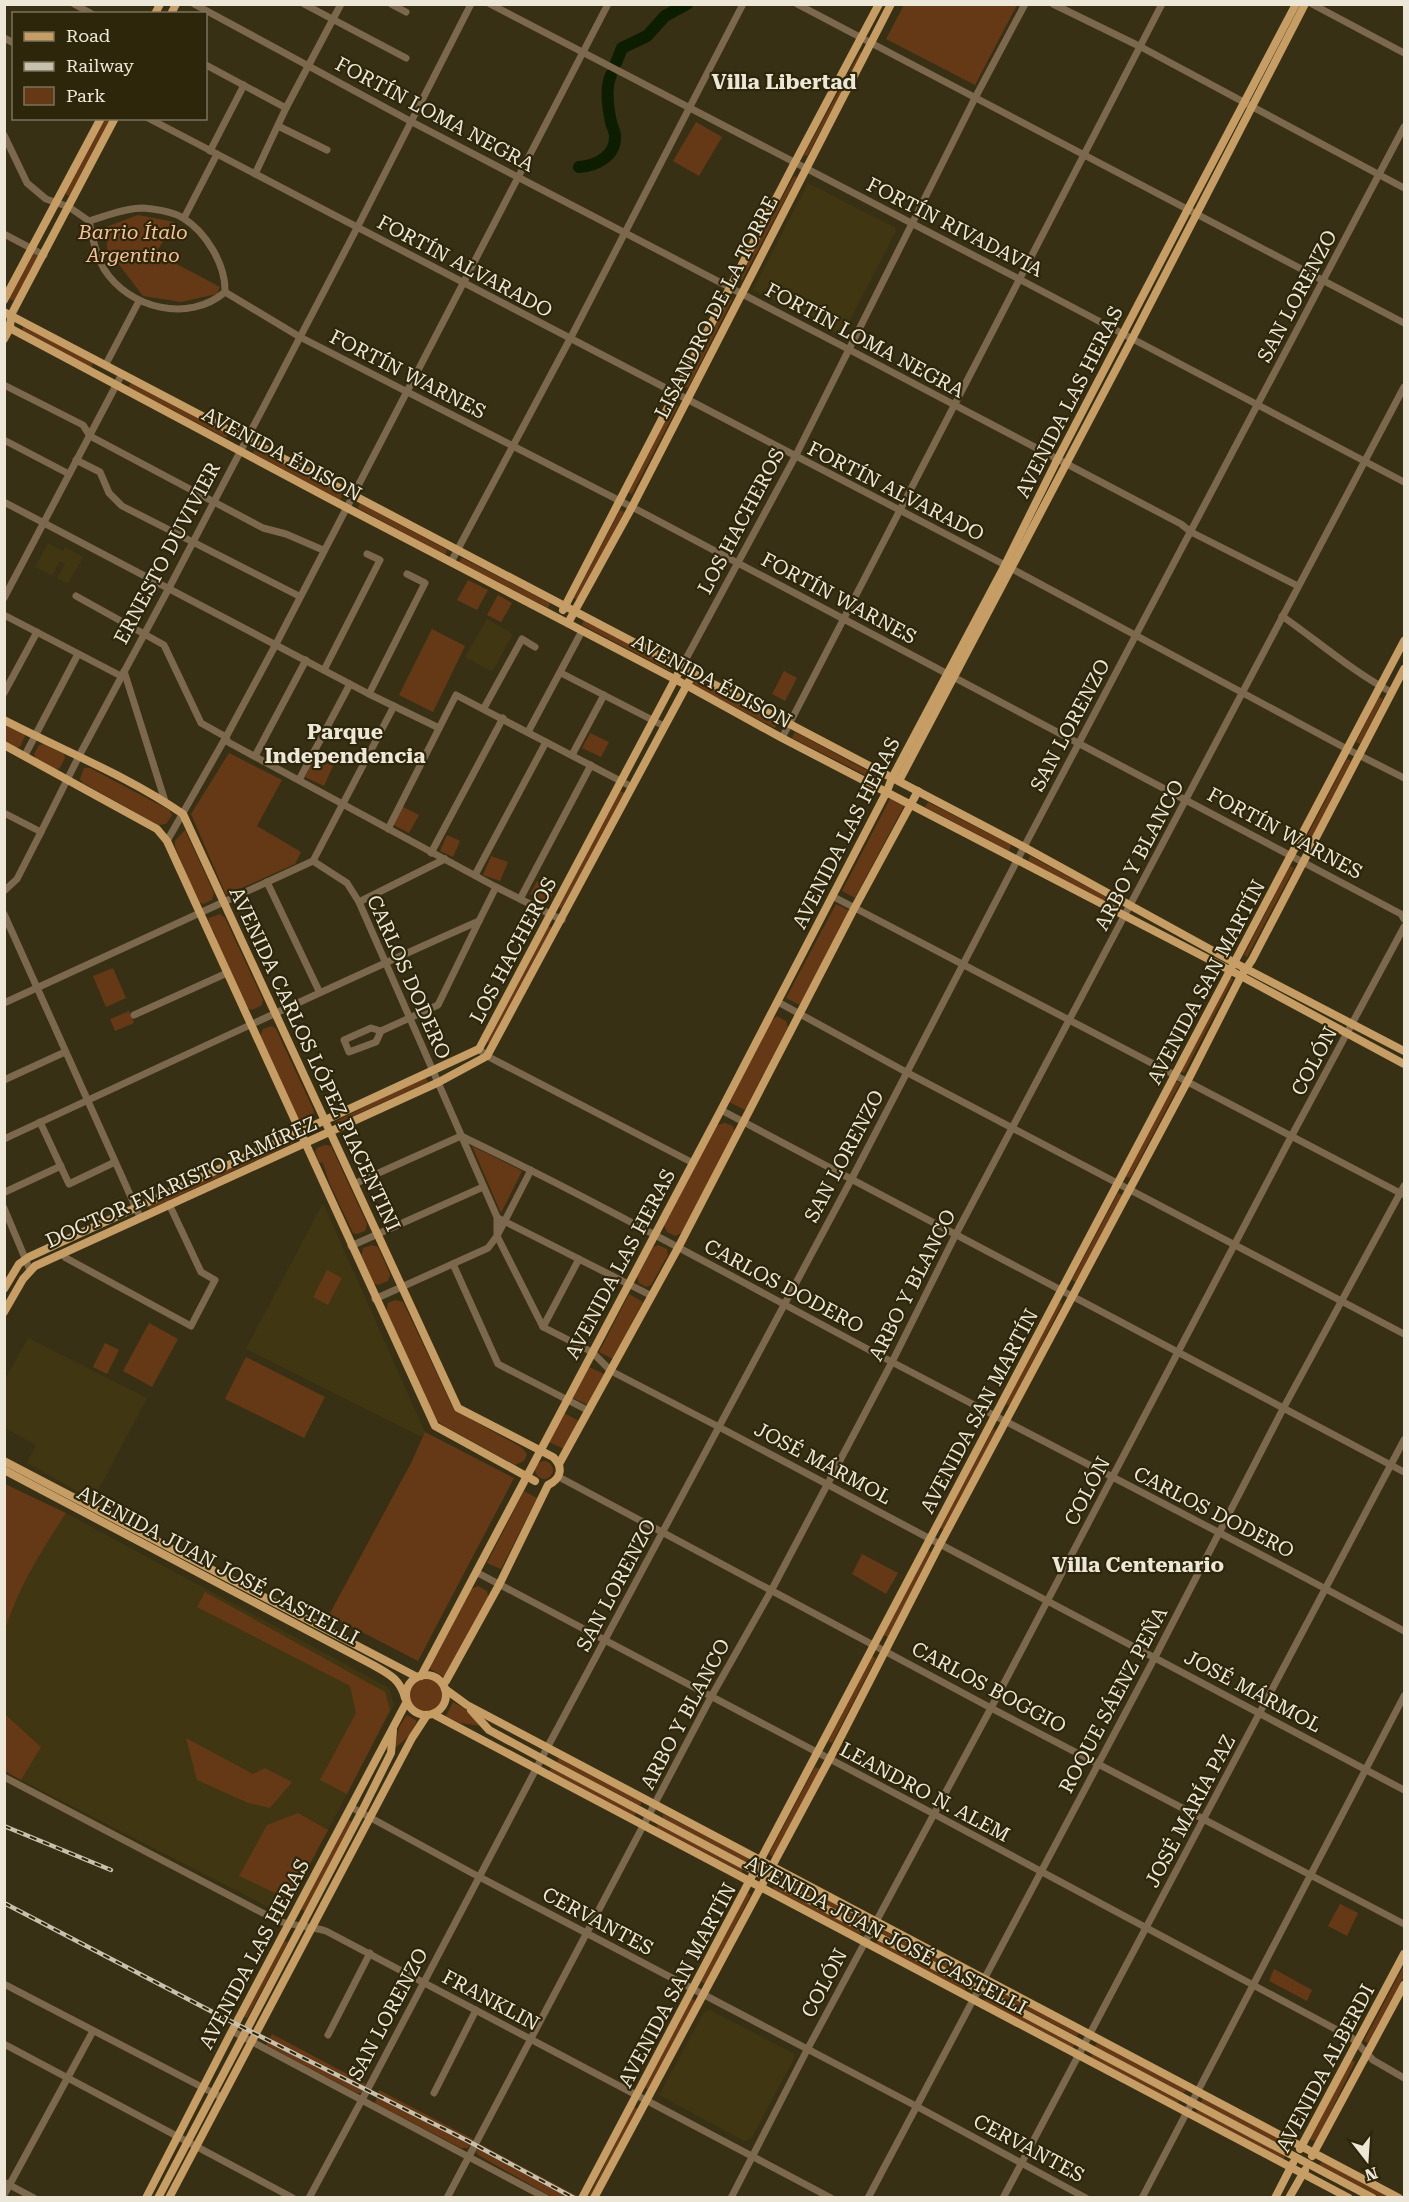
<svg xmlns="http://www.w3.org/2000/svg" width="1409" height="2202" viewBox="0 0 1409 2202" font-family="'Roboto Serif',serif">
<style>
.built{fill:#403612}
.green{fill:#653916}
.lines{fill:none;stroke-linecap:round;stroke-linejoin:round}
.river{stroke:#0c1d00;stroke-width:12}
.minor{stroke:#7b684d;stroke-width:7}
.major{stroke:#c59d65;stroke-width:8}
.rail-casing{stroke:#c6c0ad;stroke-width:4.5}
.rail{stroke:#2e260a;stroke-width:2;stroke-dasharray:7;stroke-linecap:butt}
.labels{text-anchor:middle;stroke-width:4.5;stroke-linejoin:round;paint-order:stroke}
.street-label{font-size:20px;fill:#ece7d7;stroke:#2e260a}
.park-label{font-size:20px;font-style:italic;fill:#f4bf99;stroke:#2e260a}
.neighbourhood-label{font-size:21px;font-weight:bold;fill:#ece7d7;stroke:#2e260a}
</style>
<rect width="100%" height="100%" fill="#383014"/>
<g class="built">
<polygon points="808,183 894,227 896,231 842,336 753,290"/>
<polygon points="48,543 63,551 65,547 83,557 68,584 57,578 65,564 60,561 52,576 35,567"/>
<polygon points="487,619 513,634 492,672 465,657"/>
<polygon points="323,1203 425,1432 422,1437 246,1349"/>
<polygon points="28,1338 147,1398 93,1500 27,1463 36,1445 5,1428 5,1379"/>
<polygon points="66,1513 389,1688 394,1705 322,1841 288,1912 282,1914 21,1780 41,1747 5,1713 5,1630 13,1602 40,1553"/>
<polygon points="710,2010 793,2053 795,2057 751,2139 744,2141 659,2095 704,2012"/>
</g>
<g class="green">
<polygon points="904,5 904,4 1017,5 975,85 886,39"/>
<polygon points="860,52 863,53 807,156 804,155"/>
<polygon points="104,119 111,119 69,196 64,193"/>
<polygon points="696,122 722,137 699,176 673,161"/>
<polygon points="794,176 797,177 742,280 738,278"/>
<polygon points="138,215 175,222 156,253 220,287 217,294 181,302 143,296 107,249 106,227"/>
<polygon points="33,253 38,256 14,301 8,298"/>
<polygon points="728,298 732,300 688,388 683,386"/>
<polygon points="24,326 93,363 91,368 21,331"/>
<polygon points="131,383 228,434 226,438 128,387"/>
<polygon points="674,404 678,406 632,494 628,492"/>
<polygon points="256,448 343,495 340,500 253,453"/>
<polygon points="360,503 447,550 445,555 358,508"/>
<polygon points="620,510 624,512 578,600 574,598"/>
<polygon points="462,558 550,603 548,608 459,562"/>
<polygon points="468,580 488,590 477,610 457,600"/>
<polygon points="498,595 512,603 501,622 487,615"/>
<polygon points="584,620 672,667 670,671 582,625"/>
<polygon points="432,629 465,646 433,712 399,695"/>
<polygon points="784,671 797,678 785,701 772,694"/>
<polygon points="690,676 778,723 775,728 686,682"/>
<polygon points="1379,697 1383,699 1360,744 1356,742"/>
<polygon points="5,722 23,732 25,736 20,747 13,748 5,743"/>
<polygon points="795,732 883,779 881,783 792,738"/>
<polygon points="590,733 609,742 601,757 582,748"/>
<polygon points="44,744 64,754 65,758 59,769 54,769 36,759 34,754 39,745"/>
<polygon points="229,753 282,780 257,826 301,852 295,864 226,895 191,814"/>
<polygon points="314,758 333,766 324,786 305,777"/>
<polygon points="1347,759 1351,761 1305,850 1301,848"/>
<polygon points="84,768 90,768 169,810 172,815 166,824 158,825 83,783 80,779"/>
<polygon points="620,791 627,794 563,910 559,907"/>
<polygon points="891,797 905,804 855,898 842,891"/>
<polygon points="928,802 1011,845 1009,851 925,807"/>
<polygon points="401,806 419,815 409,833 392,824"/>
<polygon points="185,830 214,893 212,900 203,904 197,901 175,846 175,841"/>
<polygon points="447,835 460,841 453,857 440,851"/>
<polygon points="491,856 508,862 500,881 483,875"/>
<polygon points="1030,856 1120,904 1118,908 1028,861"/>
<polygon points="1290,866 1294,868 1247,957 1244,955"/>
<polygon points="537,881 555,890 548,903 530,894"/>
<polygon points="836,904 850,911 800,1005 786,998"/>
<polygon points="220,914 225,918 263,1000 262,1005 252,1010 247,1008 217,941 214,932 212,930 208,922 209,918"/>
<polygon points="548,926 553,928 490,1043 486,1042"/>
<polygon points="113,968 126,998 106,1007 93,976"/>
<polygon points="1229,977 1233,979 1184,1073 1180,1071"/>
<polygon points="129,1011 134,1023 115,1031 110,1019"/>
<polygon points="777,1016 786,1021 788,1027 745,1110 729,1102 771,1021"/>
<polygon points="272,1026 276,1029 314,1111 313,1117 303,1122 298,1119 260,1036 263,1029"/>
<polygon points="425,1076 428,1082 336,1124 335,1122"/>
<polygon points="1175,1081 1180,1083 1130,1178 1125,1176"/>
<polygon points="725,1123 733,1126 735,1134 682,1233 675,1236 667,1232 664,1225 717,1125"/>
<polygon points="291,1140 294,1142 293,1143 150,1209 148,1206"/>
<polygon points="325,1145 331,1146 367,1224 365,1231 357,1234 353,1233 329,1182 323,1163 319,1162 315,1152 317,1148"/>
<polygon points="472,1146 522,1171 501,1213"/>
<polygon points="1118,1193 1122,1195 1076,1282 1072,1280"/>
<polygon points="372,1245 378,1247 390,1274 388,1281 378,1285 373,1283 361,1258 363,1248"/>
<polygon points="658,1245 667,1249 668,1255 651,1285 646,1287 639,1283 637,1277 653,1247"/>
<polygon points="327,1270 342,1278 328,1305 313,1297"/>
<polygon points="629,1294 643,1302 613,1359 599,1352"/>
<polygon points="395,1300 403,1302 454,1410 521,1447 527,1454 524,1461 515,1465 444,1426 436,1420 386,1313 388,1303"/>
<polygon points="1058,1302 1062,1304 1010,1406 1006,1404"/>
<polygon points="149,1323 178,1339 152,1387 123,1371"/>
<polygon points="105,1343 119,1350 107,1374 93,1367"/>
<polygon points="246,1357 325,1397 304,1438 225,1399"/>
<polygon points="589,1367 604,1374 588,1405 573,1398"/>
<polygon points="564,1413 579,1421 564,1449 549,1442"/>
<polygon points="993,1429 997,1431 945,1530 940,1528"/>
<polygon points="425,1432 514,1478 418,1661 329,1615 411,1463"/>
<circle cx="544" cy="1470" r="9"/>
<path d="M5,1484L66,1513C42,1550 18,1587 5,1630Z"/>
<polygon points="524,1491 537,1498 501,1569 487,1563"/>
<polygon points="927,1550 931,1552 888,1637 883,1635"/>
<polygon points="862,1554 898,1573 886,1594 852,1574"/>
<polygon points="478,1586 487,1591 488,1597 444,1677 429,1668 471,1589"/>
<polygon points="205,1592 385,1692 390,1710 347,1794 320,1780 356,1713 350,1686 197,1607"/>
<polygon points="872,1656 876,1658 832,1743 828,1741"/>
<circle cx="426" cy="1695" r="18"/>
<polygon points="453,1702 467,1710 482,1726 460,1723 446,1716"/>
<polygon points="4,1713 41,1747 21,1780 5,1771"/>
<polygon points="407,1715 417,1721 409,1736 395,1748 399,1727"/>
<polygon points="186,1738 253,1774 265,1768 292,1782 270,1808 248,1803 197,1780"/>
<polygon points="559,1757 641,1800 641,1805 638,1805 557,1762"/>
<polygon points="815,1767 820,1769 774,1856 772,1857 769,1854"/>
<polygon points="551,1768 635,1812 636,1814 634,1816 549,1771"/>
<polygon points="298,1813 328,1830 290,1900 239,1876 267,1825"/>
<polygon points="663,1814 748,1857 749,1859 745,1862 663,1818"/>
<polygon points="348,1820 352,1822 305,1911 301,1909"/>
<polygon points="657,1824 742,1868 742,1872 657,1830"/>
<polygon points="781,1875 866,1920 867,1922 863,1924 779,1879"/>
<polygon points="774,1886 860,1930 861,1933 859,1935 773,1889"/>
<polygon points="746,1893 750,1894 750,1896 706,1983 703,1983 701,1981"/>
<polygon points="1340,1904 1358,1913 1347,1936 1328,1926"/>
<polygon points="883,1930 972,1977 973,1978 970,1981 883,1934"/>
<polygon points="284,1941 288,1942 247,2018 244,2017"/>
<polygon points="878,1941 965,1987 965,1991 875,1944"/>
<polygon points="1404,1965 1404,1976 1368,2043 1364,2041"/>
<polygon points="1274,1969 1312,1990 1307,2001 1269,1981"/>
<polygon points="990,1986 992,1986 1080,2033 1076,2036 990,1990"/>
<polygon points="986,1998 1073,2043 1074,2045 1073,2048 984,2001"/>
<polygon points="693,1999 695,2002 648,2090 645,2087 690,2000"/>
<polygon points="272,2034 364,2083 366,2085 362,2093 357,2093 266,2045"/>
<polygon points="1097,2043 1185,2089 1186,2091 1183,2093 1097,2048 1095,2046"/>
<polygon points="1092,2054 1093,2054 1180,2101 1177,2103 1091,2058"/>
<polygon points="1351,2060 1355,2062 1316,2141 1311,2140 1310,2138"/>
<polygon points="379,2090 473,2139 468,2148 461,2148 375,2103"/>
<polygon points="1202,2099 1204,2099 1291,2145 1288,2148 1201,2103"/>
<polygon points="634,2107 638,2109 592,2197 589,2196"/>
<polygon points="1198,2109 1284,2155 1285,2157 1283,2159 1196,2113"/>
<polygon points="480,2144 579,2197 552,2197 478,2155 476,2152"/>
<polygon points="1322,2161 1392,2197 1380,2197 1319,2165"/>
</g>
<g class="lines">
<g class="river">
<polyline points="616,63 622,48 647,36 665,16 687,4"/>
<path d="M579,167C596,166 616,156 615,136C615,132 612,126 611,122C608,108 605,88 611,75"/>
</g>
<g class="minor">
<polyline points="74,4 92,14"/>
<polyline points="194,4 412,122 850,350 1181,524 1191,532 1298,586"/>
<polyline points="304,4 406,58"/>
<polyline points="391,4 406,12"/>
<polyline points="490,4 1019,279 1404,482"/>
<polyline points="797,4 1404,323"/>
<polyline points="1053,4 1141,47 1404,188"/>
<polyline points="1312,4 1404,53"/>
<polyline points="4,38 14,43"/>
<polyline points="206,65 286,108"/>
<polyline points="148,118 1005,565 1347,749 1404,778"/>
<polyline points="278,126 327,150"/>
<path d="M4,135L27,183L46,199L69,207L89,221C92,237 96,255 104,269C129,309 189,323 225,292C226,265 206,232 183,218C174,212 154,209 143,208C125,208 106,216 89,221"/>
<polyline points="210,151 244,85"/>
<polyline points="255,174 286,108 341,4"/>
<polyline points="184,218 217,154"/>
<polyline points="4,234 44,255"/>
<polyline points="225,292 300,337 632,507 1401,914 1404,919"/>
<polyline points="106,364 139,301"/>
<polyline points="4,385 83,425 90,436 263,528 286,534 323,550"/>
<polyline points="4,440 69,474"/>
<polyline points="76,460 100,472 109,493 122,506 299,596"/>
<polyline points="4,502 369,694 439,728"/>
<polyline points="451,562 570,339 743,4"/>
<polyline points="76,596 164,645 201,723 226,737 228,742 496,887 562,920"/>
<polyline points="4,598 122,374"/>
<polyline points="4,615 121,676"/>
<path d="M1282,616C1319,642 1352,671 1391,692"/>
<polyline points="681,668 795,457 975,98 1025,4"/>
<polyline points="324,670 380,560 367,554"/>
<polyline points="124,671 165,801"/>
<polyline points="561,673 664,726"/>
<polyline points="4,693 37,632"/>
<polyline points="369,694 425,583 407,574"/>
<polyline points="484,708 522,639 535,647"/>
<polyline points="528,732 582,631"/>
<polyline points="782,738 1162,4"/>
<polyline points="25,755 78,654"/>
<polyline points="572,755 604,695"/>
<polyline points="255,756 306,660"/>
<polyline points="299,780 350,684"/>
<polyline points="4,813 41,832"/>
<polyline points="388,829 456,695 632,787"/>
<polyline points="167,841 226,737 276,644 608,4"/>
<polyline points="431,853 503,718"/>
<polyline points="313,861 347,883 359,902 497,1217 497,1236 543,1327 592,1352 611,1371 719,1427 1404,1790"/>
<polyline points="475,875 546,742"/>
<polyline points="267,882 319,991"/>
<polyline points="4,891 17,879 41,832 79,756 169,588 357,228 471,4"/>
<polyline points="832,896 1402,1194"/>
<polyline points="520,899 591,765"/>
<polyline points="359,902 445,859"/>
<polyline points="4,914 140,1217"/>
<polyline points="778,1002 906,1072 1404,1334"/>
<polyline points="4,1003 313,861 394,706"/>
<polyline points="134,1015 227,973"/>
<polyline points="381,1031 371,1028 344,1040 349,1052 376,1042 381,1031 438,1005 479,921"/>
<polyline points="479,1049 487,1056 693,1163"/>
<polyline points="4,1080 65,1052"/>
<polyline points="721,1110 1404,1472"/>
<polyline points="40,1122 69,1184 115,1162"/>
<path d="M461,1136C607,1206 748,1286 892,1362C1063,1452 1235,1539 1404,1631"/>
<path d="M4,1139C163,1066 320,991 479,921L496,887"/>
<polyline points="354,1184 461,1136"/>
<polyline points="5,1192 61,1166"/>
<polyline points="4,1208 30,1270"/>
<polyline points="500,1219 650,1295"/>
<polyline points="351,1246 483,1187"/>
<polyline points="62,1254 66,1258 191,1326 215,1280 201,1272 169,1204"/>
<polyline points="453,1264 498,1364 589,1411"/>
<polyline points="375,1299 488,1248 497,1236 531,1170"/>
<polyline points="543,1327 579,1259"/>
<polyline points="559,1477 991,1708 1404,1924"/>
<polyline points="476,1572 934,1814 1352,2038 1373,2060 1404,2078"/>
<path d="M4,1777L278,1921C294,1926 310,1926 326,1931L831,2198"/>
<polyline points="351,1807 470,1872 916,2106 1086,2198"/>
<polyline points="4,1984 221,2097"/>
<polyline points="232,2031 546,2198"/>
<polyline points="328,2035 370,1953"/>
<polyline points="4,2044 293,2198"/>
<polyline points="434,2093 476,2010"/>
<polyline points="4,2182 34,2198"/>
<polyline points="4,2195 93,2031"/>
<polyline points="309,2198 371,2083 547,1748 851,1180 1024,847 1404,127"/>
<polyline points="447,2198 711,1697 771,1591 892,1362 956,1234 1404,387"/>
<polyline points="731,2198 807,2050 991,1708 1291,1137 1404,927"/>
<polyline points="868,2198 1155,1657 1284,1407 1404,1186"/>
<polyline points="1003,2198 1404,1440"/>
<polyline points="1142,2198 1404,1696"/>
</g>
<g class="major">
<polyline points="155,14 160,4"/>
<polyline points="171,14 176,4"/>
<polyline points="4,300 101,118"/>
<polyline points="4,312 1024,847 1235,963 1404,1051"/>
<polyline points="4,325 330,499 686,685 782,738 1241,976 1404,1064"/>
<polyline points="4,339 10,328 11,315 115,118"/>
<polyline points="563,610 794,164 879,4"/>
<polyline points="568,623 632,507 891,4"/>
<path d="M4,720C64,751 128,776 183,814L458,1408L553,1457C564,1467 561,1479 548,1485L499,1585L446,1681L443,1684"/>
<polyline points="4,745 157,829 167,841 435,1426 535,1481"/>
<polyline points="899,781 1132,339 1305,4"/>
<polyline points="4,1289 19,1264 29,1257 479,1049 681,668"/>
<polyline points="4,1312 23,1279 35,1266 439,1082 487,1056 689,681"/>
<polyline points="4,1461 417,1677"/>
<polyline points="559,1464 678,1248 855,907 918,791"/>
<path d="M4,1470L373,1665C389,1674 400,1679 405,1698"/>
<circle cx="426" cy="1695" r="20"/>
<polyline points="421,1676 721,1110 887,791 892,778 1005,565 1057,460 1188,209 1296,4"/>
<polyline points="445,1689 467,1705 1399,2198"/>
<polyline points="471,1710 489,1730 552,1764 1373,2198"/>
<polyline points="433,1714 1349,2198"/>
<polyline points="1300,2149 1404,1954"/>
<polyline points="1312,2156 1404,1985"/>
<polyline points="146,2198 232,2031 406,1703"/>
<polyline points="158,2198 364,1807 391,1753 393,1731"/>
<polyline points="169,2198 412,1738 427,1715"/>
<polyline points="582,2198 1404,641"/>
<polyline points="594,2198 829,1760 940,1544 1187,1082 1241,976 1252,960 1404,669"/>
<polyline points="1275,2198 1293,2163"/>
<polyline points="1289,2198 1305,2170"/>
</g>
<g class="rail-casing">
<g id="rail">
<polyline points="4,1826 111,1870"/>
<polyline points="4,1903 226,2019 468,2141 574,2198"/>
</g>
</g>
<use href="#rail" class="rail"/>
</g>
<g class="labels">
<g class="street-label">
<text transform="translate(435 114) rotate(28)" y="7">FORTÍN LOMA NEGRA</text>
<text transform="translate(955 227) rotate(27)" y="7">FORTÍN RIVADAVIA</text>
<text transform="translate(465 266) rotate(28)" y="7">FORTÍN ALVARADO</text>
<text transform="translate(1297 296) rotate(-62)" y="7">SAN LORENZO</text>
<text transform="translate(716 307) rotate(-63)" y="7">LISANDRO DE LA TORRE</text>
<text transform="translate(865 340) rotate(28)" y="7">FORTÍN LOMA NEGRA</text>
<text transform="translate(408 374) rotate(27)" y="7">FORTÍN WARNES</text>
<text transform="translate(1069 402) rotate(-63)" y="7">AVENIDA LAS HERAS</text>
<text transform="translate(282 454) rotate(28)" y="7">AVENIDA ÉDISON</text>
<text transform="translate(896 491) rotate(27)" y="7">FORTÍN ALVARADO</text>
<text transform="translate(741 521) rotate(-62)" y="7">LOS HACHEROS</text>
<text transform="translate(167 553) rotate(-62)" y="7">ERNESTO DUVIVIER</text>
<text transform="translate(839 598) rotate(28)" y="7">FORTÍN WARNES</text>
<text transform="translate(712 681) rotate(28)" y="7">AVENIDA ÉDISON</text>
<text transform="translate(1070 725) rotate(-62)" y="7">SAN LORENZO</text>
<text transform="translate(846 833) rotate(-63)" y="7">AVENIDA LAS HERAS</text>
<text transform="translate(1285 833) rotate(28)" y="7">FORTÍN WARNES</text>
<text transform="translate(1139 855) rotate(-62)" y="7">ARBO Y BLANCO</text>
<text transform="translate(513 950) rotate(-62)" y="7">LOS HACHEROS</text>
<text transform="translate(409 977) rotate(66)" y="7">CARLOS DODERO</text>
<text transform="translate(1206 982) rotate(-62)" y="7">AVENIDA SAN MARTÍN</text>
<text transform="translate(315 1059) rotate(65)" y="7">AVENIDA CARLOS LÓPEZ PIACENTINI</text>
<text transform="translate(1314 1061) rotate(-62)" y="7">COLÓN</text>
<text transform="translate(844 1156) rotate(-62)" y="7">SAN LORENZO</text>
<text transform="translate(181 1182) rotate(-24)" y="7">DOCTOR EVARISTO RAMÍREZ</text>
<text transform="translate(620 1264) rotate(-62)" y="7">AVENIDA LAS HERAS</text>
<text transform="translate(912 1285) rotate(-63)" y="7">ARBO Y BLANCO</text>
<text transform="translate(784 1286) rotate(28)" y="7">CARLOS DODERO</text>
<text transform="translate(979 1411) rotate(-62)" y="7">AVENIDA SAN MARTÍN</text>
<text transform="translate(823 1463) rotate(28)" y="7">JOSÉ MÁRMOL</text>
<text transform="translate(1087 1491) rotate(-62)" y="7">COLÓN</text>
<text transform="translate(1214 1512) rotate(27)" y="7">CARLOS DODERO</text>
<text transform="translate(218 1565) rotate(28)" y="7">AVENIDA JUAN JOSÉ CASTELLI</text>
<text transform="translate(616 1585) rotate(-62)" y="7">SAN LORENZO</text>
<text transform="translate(989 1687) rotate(28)" y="7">CARLOS BOGGIO</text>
<text transform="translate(1253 1691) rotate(28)" y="7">JOSÉ MÁRMOL</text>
<text transform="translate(1113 1700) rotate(-62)" y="7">ROQUE SÁENZ PEÑA</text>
<text transform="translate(685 1714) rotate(-62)" y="7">ARBO Y BLANCO</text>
<text transform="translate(925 1792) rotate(28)" y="7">LEANDRO N. ALEM</text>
<text transform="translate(1190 1811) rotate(-62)" y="7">JOSÉ MARÍA PAZ</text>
<text transform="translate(598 1921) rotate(28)" y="7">CERVANTES</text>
<text transform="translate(886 1935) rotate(28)" y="7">AVENIDA JUAN JOSÉ CASTELLI</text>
<text transform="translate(254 1954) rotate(-62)" y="7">AVENIDA LAS HERAS</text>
<text transform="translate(824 1983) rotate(-62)" y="7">COLÓN</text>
<text transform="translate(677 1985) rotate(-62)" y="7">AVENIDA SAN MARTÍN</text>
<text transform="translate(491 2000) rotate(28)" y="7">FRANKLIN</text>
<text transform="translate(388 2014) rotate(-62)" y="7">SAN LORENZO</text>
<text transform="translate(1325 2068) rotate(-62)" y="7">AVENIDA ALBERDI</text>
<text transform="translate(1029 2148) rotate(28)" y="7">CERVANTES</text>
</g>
<g class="park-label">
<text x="133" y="239">Barrio Ítalo<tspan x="133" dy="23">Argentino</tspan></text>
</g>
<g class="neighbourhood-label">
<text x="784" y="89">Villa Libertad</text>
<text x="345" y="739">Parque<tspan x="345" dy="24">Independencia</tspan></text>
<text x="1138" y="1572">Villa Centenario</text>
</g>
</g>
<rect width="1409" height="2202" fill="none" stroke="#ece7d7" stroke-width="12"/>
<rect x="12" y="12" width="195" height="108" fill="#2e260a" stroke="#7a735c" stroke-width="1.5"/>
<rect x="24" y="32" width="30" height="9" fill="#c59d65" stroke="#7a735c" stroke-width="1.5"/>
<text x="66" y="42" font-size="18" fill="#ece7d7">Road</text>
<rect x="24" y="62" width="30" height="9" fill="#c6c0ad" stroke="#7a735c" stroke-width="1.5"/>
<text x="66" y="72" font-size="18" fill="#ece7d7">Railway</text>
<rect x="24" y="87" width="30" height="18" fill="#653916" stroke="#7a735c" stroke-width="1.5"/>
<text x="66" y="102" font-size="18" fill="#ece7d7">Park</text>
<g transform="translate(1367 2160) rotate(163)" stroke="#2e260a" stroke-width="4.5" paint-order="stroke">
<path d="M0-4.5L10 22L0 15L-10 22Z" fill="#ece7d7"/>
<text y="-9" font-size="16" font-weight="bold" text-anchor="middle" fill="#ece7d7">N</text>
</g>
</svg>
